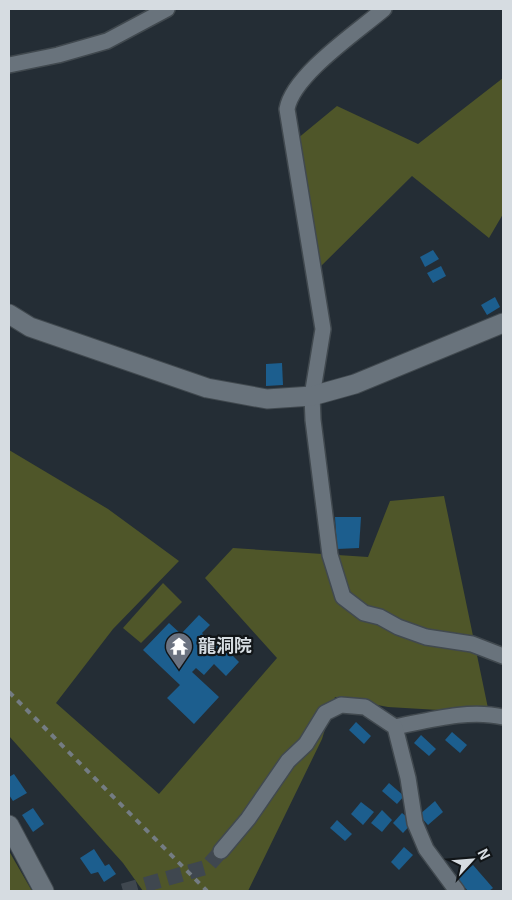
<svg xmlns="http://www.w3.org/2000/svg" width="512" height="900" viewBox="0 0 512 900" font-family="Georgia,'Noto Sans JP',serif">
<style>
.green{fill:#4f5629}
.building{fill:#1c5e8e}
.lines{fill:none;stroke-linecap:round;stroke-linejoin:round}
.minor-tunnel{stroke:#3f474f;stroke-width:15;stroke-dasharray:15 8;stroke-linecap:butt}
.minor-casing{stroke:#41494f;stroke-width:18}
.tertiary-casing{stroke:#41494f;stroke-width:21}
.minor{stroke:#69737c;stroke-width:15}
.tertiary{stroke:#69737c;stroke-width:19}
.rail{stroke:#747c83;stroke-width:4;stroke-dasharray:6 6;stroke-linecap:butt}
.labels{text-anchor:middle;stroke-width:4.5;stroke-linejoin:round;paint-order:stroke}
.poi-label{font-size:18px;font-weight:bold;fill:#d6dce1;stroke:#111518;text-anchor:start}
</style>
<rect width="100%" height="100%" fill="#242d35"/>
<g class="green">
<polygon points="503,78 503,214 489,238 412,176 316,271 286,148 337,106 418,144"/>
<polygon points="9,450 108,509 179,561 113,629 56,703 159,794 277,658 205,578 233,548 368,557 390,501 444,496 489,713 388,707 335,697 322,739 248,891 143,891 123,863 9,736"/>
<polygon points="163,583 182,602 141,643 123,628"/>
<polygon points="9,851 32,891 9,891"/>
</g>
<g class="building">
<polygon points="433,250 439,259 425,267 420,257"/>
<polygon points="441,266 446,276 433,283 427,273"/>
<polygon points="495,297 500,307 487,315 481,305"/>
<polygon points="282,363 283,385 266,386 266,364"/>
<polygon points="335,517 361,517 359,548 337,549"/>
<polygon points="199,615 210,625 202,633 206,638 197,647 202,652 215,638 239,662 226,676 214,664 204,675 196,668 192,672 219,697 194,724 167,698 180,685 143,650 169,623 181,634"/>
<polygon points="356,722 371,736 364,744 349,730"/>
<polygon points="452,732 467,745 460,753 445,740"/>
<polygon points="421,735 436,749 429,756 414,743"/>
<polygon points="14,774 27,793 13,801 9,795 9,777"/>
<polygon points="389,783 404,796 397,804 382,791"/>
<polygon points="435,801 443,812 428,825 419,815"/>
<polygon points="361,802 374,812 363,825 351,814"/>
<polygon points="33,808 44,824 33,832 22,815"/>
<polygon points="382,810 392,820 382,832 371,823"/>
<polygon points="402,813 413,822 403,833 393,823"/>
<polygon points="337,820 352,834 345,841 330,828"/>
<polygon points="404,847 413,855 399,870 391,862"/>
<polygon points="94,849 105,866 109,864 116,874 104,882 98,872 91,874 80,858"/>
<polygon points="473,865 493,888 489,891 468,891 457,879"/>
</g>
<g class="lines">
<polyline class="minor-tunnel" points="123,891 207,867 221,851"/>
<g class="minor-casing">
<g id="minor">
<path d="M384,9C357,32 293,75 287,109L323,329L312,396L313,420L330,555L343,597L364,613L380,617L398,627L426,637L472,644L503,656"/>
<polyline points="9,65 58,55 107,41 167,9"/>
<path d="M395,727C430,720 469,709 503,717"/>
<polyline points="221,851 248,819 288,761 306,744 325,713 341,705 365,707 395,727 408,778 415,823 426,849 457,891"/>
</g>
</g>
<g class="tertiary-casing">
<g id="tertiary">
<polyline points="9,314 30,327 207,388 267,399 312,396 355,384 503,323"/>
<polyline points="9,825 44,891"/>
</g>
</g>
<use href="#minor" class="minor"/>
<use href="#tertiary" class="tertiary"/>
<polyline class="rail" points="9,692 207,891"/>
</g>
<defs>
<g id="temple-pin" transform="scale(1.4375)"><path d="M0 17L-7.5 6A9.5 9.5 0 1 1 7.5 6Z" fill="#6b7280" stroke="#111518"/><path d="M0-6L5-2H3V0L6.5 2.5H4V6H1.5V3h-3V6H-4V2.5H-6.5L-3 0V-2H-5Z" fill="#fff"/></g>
</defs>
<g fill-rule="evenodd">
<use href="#temple-pin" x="179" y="646"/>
</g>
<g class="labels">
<g class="poi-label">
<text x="198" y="652">龍洞院</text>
</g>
</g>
<rect width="512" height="900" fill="none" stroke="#d6dce1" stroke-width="20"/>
<g transform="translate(472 860) rotate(64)" stroke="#111518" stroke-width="4" paint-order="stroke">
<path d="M0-4L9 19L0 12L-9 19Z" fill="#d6dce1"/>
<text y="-8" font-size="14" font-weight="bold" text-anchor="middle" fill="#d6dce1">N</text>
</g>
</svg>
